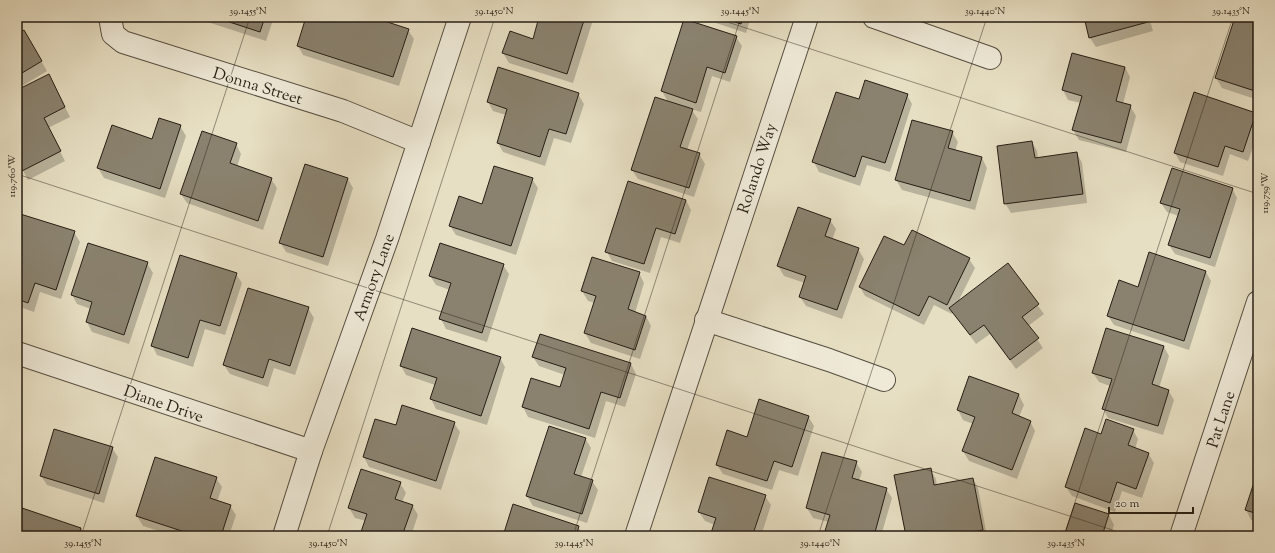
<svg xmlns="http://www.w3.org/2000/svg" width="1275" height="553" viewBox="0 0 1275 553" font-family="'Sorts Mill Goudy',serif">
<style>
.shadow{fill:#0003}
.building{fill:#8a826f;stroke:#261e14}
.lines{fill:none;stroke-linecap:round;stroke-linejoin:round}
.minor-casing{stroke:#564e40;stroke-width:24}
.minor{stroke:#efead8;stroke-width:22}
.ticks{fill:none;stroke:#261e14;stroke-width:1;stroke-opacity:0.45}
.labels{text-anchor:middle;stroke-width:3;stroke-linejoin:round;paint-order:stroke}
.street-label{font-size:16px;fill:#261e14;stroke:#efead8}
.neatline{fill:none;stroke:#261e14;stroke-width:1.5}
.ticks-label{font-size:10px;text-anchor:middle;fill:#261e14}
</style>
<rect width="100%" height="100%" fill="#e7dfc3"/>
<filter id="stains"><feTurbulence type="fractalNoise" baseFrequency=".005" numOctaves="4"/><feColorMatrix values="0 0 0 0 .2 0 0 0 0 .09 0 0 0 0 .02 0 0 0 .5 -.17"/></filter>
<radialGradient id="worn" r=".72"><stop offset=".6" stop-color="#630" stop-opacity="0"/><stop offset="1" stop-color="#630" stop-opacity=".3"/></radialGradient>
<g class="shadow">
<polygon points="192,17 274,17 266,41"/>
<polygon points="307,17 369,17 408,30 414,39 399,86 303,55 298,46"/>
<polygon points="540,17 591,17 593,20 573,83 509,63 503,53 533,40"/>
<polygon points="698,17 751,17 746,33"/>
<polygon points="1085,17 1149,17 1153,31 1096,47 1090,38"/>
<polygon points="1236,17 1258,17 1258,100 1222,88 1216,78"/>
<polygon points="24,31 47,71 17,89 17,35"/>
<polygon points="736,37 742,46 730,82 712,76 701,112 691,109 698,119 687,150 699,154 705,164 694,197 638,179 632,170 668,102 662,91"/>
<polygon points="1125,67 1130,77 1123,104 1130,106 1136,116 1126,152 1079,140 1073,130 1081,103 1068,100 1063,90"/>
<polygon points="54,85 70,117 48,128 65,161 28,180 17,159 17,91"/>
<polygon points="578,94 584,104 571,143 554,138 545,166 503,152 498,143 506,115 493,111 488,102"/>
<polygon points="907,95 912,104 890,172 867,165 860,186 819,172 814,162 860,100"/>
<polygon points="1256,114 1258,118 1258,133 1248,161 1230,154 1223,176 1180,162 1175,153"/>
<polygon points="913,121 952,132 958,142 955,151 982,158 987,168 975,210 902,190 896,180"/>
<polygon points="180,126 186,136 165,198 104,178 98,168"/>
<polygon points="1032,142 1037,151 1038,158 1077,153 1082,163 1087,203 1011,213 1005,203"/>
<polygon points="236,144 241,154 237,167 271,179 277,188 263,230 187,203 181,194"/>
<polygon points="348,179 353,188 328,266 286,252 280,242"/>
<polygon points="532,179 538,188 516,255 456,235 450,226"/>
<polygon points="1232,188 1237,198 1215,267 1175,254 1169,245 1179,216 1167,212 1161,203"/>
<polygon points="686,200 691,210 680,243 661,237 650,273 612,261 607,252"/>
<polygon points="17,214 74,232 80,242 61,299 40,292 34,312 17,306"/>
<polygon points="830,220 836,229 832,240 858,249 864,259 842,319 806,306 800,297 805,283 784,276 778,266"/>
<polygon points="905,247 969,259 975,268 957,304 1008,265 1044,314 1028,326 1043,348 1016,369 990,334 976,344 953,312 952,314 934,305 924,325 865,296 860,287"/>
<polygon points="1150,254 1206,272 1211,281 1189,350 1114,325 1108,316 1139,288"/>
<polygon points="147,263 153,273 129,344 92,332 87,322 91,309 77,304 72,295"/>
<polygon points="503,265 509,274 487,342 446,329 441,319 450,290 436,285 430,276"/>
<polygon points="639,273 644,283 635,313 646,316 651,326 640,359 591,343 585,333 595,303 588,301 582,291"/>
<polygon points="236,274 242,283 225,335 205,329 193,367 157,355 152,345"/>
<polygon points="308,308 314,318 295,375 274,368 268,387 230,374 224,365"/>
<polygon points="1107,329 1164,347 1169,356 1159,388 1168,390 1174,400 1163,435 1108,418 1103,409 1110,386 1099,382 1093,373"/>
<polygon points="533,357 631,364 636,374 625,407 606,401 595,438 528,417 523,407 560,388 565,375 539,366"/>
<polygon points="500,358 505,367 487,425 436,409 431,399 435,385 406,375 401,366"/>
<polygon points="970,377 1019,395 1024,405 1019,417 1030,421 1035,431 1017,479 969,461 963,451 973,424 963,420 958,410"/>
<polygon points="808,416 814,426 798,476 779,470 772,490 723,474 717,465 748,438"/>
<polygon points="376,420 396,426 454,423 460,432 441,490 369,467 364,457"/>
<polygon points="1133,430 1138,439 1135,449 1148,453 1154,463 1142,498 1122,491 1115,512 1072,496 1066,487 1101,435"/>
<polygon points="585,438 591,448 581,477 592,481 598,490 587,523 533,506 527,496"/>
<polygon points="112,448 118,457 104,503 47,485 41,476"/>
<polygon points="856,462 862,472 859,481 886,489 892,498 881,536 827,536 829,522 813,518 807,508"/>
<polygon points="930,469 936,479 937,486 973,479 978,488 987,536 907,536"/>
<polygon points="1258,473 1258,522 1251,520 1246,510"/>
<polygon points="216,478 222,487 217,502 230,506 236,515 229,536 174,536 143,526 137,516"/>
<polygon points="400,483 406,493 402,502 412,505 418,515 411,536 362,536 366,521 355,518 349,508"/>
<polygon points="765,496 771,505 761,536 711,536 715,525 705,521 699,512"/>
<polygon points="1109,515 1114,525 1110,536 1065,536"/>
<polygon points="17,527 81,528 85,536 17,536"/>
<polygon points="578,527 584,536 504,536"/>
<polygon points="137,533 145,536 136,536"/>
</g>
<g class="building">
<polygon points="214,17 265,17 260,32"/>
<polygon points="306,17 372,17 409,29 393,77 297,46"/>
<polygon points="539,17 585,17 567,74 502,53 510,31 533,39"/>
<polygon points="720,17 743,17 741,24"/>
<polygon points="1084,17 1147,17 1148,22 1089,38"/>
<polygon points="1235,17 1258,17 1258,92 1215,78"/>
<polygon points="684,19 737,36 725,73 707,67 696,103 661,91"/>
<polygon points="24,30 42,61 17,76 17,34"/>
<polygon points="1072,53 1125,67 1116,101 1131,105 1121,143 1072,130 1082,96 1062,90"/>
<polygon points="498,67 579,93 566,134 549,129 540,157 497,143 507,109 487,102"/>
<polygon points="49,74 65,107 44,118 61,151 22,171 17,162 17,90"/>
<polygon points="865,80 908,94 885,163 862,156 855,177 812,162 836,92 859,99"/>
<polygon points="1194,92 1256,113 1243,152 1225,146 1218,167 1174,153"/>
<polygon points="655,97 693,109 680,147 700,153 689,188 631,170"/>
<polygon points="159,118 181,125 160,189 97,168 112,125 152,139"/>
<polygon points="912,120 953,131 948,148 982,157 970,201 895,180"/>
<polygon points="202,131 237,143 230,163 272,178 258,221 180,194"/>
<polygon points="1032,141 1035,158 1077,152 1083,194 1004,204 997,146"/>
<polygon points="305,164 348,178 323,257 279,243"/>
<polygon points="494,166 533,178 511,246 449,226 459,196 482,204"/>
<polygon points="1172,168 1233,188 1210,258 1168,245 1180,209 1160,203"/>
<polygon points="628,181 686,200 675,234 656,228 644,264 605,252"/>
<polygon points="798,207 831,219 825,236 859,248 837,310 799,297 806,276 777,266"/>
<polygon points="17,213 75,231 56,290 35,283 28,303 17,299"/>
<polygon points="912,230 970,258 947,305 929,296 919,316 859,287 884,236 904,245"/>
<polygon points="88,243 148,262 124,335 86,322 92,302 71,295"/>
<polygon points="440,243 504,264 482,333 439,319 451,283 429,276"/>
<polygon points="1149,252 1206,271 1184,341 1107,316 1119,280 1138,287"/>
<polygon points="180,255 237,273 220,326 200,320 188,358 151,346"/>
<polygon points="592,257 640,272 628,309 646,316 635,350 584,333 596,296 581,291"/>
<polygon points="1008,263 1039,304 1022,317 1039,338 1010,360 984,325 970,335 949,308"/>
<polygon points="248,288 309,307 290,366 269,359 263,378 223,365"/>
<polygon points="412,328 501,357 481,416 430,399 437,378 400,366"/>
<polygon points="1106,328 1164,346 1152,384 1169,390 1158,426 1102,409 1112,379 1092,373"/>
<polygon points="540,334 631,363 620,398 601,392 589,429 522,407 531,378 560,387 566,368 532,357"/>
<polygon points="969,376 1019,394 1012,413 1031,421 1012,470 962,451 975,417 957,410"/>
<polygon points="759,399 809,416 792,467 774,461 767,481 716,465 727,430 747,437"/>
<polygon points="402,405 455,422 436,481 363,457 375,419 396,425"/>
<polygon points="1106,419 1134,429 1128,445 1149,453 1136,489 1117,482 1110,503 1065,487 1085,428 1101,434"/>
<polygon points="549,426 586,438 574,474 593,480 582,514 526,496"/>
<polygon points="54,429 113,447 99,494 40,476"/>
<polygon points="822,452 857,461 852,478 887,488 874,536 830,536 824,534 830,515 806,508"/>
<polygon points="155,457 217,477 210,498 231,505 221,536 197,536 136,516"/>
<polygon points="931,468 934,485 973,478 983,530 951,536 906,536 894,475"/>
<polygon points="361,469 401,482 395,499 413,505 402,536 360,535 367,514 348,508"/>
<polygon points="1258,470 1258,514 1245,510"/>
<polygon points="709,477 766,495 753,534 759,536 710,536 716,518 698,512"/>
<polygon points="1075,503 1109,514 1102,536 1064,536"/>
<polygon points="513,504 579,526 576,536 503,536"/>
<polygon points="22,508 81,528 78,536 17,536 17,524"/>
</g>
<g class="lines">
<g class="minor-casing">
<g id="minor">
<polyline points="110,17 113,34 123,42 343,111 419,142"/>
<polyline points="874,17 990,58"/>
<polyline points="706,320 829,360 884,380"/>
<polyline points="17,353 311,451"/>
<polyline points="284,536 311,451 387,239 460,17"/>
<polyline points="636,536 807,17"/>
<polyline points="1181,536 1258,302"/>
</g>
</g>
<use href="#minor" class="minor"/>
</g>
<path class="ticks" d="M712,17L1258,194M17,174L1131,536M81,536L250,17M327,536L495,17M573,536L741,17M818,536L987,17M1064,536L1233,17"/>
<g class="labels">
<g class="street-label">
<text transform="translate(258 85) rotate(17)" y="6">Donna Street</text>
<text transform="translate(756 168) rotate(-72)" y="6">Rolando Way</text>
<text transform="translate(373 277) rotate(-70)" y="6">Armory Lane</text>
<text transform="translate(164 403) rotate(19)" y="6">Diane Drive</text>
<text transform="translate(1220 419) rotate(-72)" y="6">Pat Lane</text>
</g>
</g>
<rect width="1275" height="553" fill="none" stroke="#e7dfc3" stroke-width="44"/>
<path d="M1109 507v6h84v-6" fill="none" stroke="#261e14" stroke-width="2"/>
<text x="1115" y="507" font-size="12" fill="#261e14" stroke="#efead8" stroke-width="3" paint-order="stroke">20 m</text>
<rect x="22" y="22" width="1231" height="509" class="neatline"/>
<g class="ticks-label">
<text x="248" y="14">39.1455°N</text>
<text x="494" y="14">39.1450°N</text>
<text x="740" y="14">39.1445°N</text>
<text x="985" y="14">39.1440°N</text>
<text x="1231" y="14">39.1435°N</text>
<text transform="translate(11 176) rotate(-90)" y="4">119.760°W</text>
<text transform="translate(1264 193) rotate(-90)" y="4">119.759°W</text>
<text x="83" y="546">39.1455°N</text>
<text x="328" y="546">39.1450°N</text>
<text x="574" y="546">39.1445°N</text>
<text x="820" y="546">39.1440°N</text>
<text x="1066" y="546">39.1435°N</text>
</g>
<rect width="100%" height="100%" filter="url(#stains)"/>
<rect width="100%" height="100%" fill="url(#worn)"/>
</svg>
